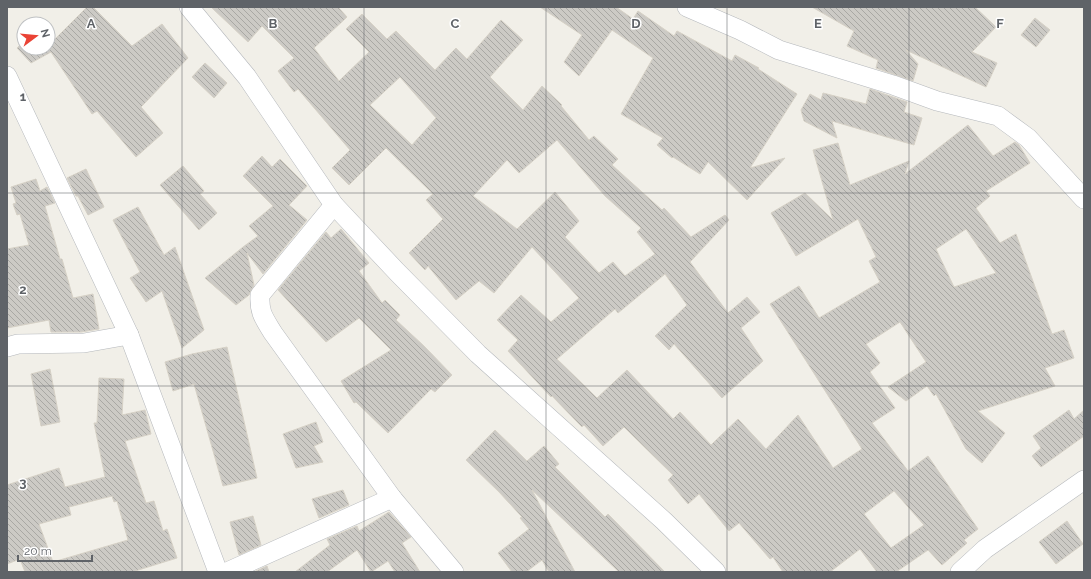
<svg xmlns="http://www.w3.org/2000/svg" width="1091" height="579" viewBox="0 0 1091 579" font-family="Raleway,sans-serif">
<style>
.building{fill:url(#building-back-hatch);stroke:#d6d1c6;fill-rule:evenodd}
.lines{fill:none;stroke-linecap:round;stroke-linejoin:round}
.minor-casing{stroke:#b5b8bc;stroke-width:20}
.minor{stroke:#fff;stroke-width:19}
.grid{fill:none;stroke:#5f6368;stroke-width:1;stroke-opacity:0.55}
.grid-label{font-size:13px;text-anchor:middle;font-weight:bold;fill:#5f6368;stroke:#fff;stroke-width:3;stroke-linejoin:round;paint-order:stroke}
</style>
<defs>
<pattern id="building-back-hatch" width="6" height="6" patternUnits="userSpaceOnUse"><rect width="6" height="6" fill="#cccac5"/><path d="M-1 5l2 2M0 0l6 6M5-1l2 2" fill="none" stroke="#a9a8a4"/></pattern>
</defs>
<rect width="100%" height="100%" fill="#f1efe8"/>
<g class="building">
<polygon points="87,7 93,7 132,46 162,24 188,58 141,107 163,133 136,157 97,111 92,114 51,52 31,63 17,48 24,41 24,48 48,48 48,40 51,43"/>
<path d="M211,7H338L347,17L314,48L339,81L369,52L346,29L362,14L387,39L396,31L435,70L456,48L467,59L501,20L523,40L490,77L523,110L542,86L562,105L561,106L589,140L594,136L618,159L612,165L662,210L664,208L691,237L725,215L729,220L690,262L728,313L747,297L760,312L741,328L763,361L722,398L674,344L669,350L655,336L687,305L665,274L618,313L615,309L557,359L597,398L627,370L673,419L680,412L711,445L738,419L766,449L798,415L833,468L862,449L770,304L799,286L819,318L880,282L869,261L876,257L858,219L796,256L771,213L805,193L833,220L813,150L838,143L850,185L909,161L905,174L968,125L993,156L1015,142L1019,145L1030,163L986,191L990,196L976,208L1000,243L1016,234L1052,334L1064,330L1074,358L1045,368L1055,386L978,411L1005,433L982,463L966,449L936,394L934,396L927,386L906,401L888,387L926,362L900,322L866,344L880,363L870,372L895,408L872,423L908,471L928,456L978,529L964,540L967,543L942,565L928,550L896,572H877L860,549L830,572H783L773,557L770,559L739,523L729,531L699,494L688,504L668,480L673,475L624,427L603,446L584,425L582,427L552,396L551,397L508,351L518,340L497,320L521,295L551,322L579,298L532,247L494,293L479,281L456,300L428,266L425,270L409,253L443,219L426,200L433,194L386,148L349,185L332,168L350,150L298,89L294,92L278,71L294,58L262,26L248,42ZM400,77L436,118L412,145L370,105ZM557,140L605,196L641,228L637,232L655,254L625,276L613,262L599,273L565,237L579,221L555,192L517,229L473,196L507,160L519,173ZM966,229L996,273L954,287L936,249ZM894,491L924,525L891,548L864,514Z"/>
<polygon points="540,7 616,7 633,19 638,11 674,36 677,31 732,61 735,55 759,68 758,69 797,94 750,168 785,158 747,200 708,162 700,174 673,157 672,158 657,145 663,138 621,114 653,58 612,30 579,76 564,62 582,35"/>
<polygon points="812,7 975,7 996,27 972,52 997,63 986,87 906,50 918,64 913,81 876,68 878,60 847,46 854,31"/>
<polygon points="1035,18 1050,30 1036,47 1021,35"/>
<polygon points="205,63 227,83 214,98 192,77"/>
<polygon points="870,89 907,102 904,112 922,118 914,145 832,121 837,138 804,121 801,110 810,94 821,100 823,93 866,104"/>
<polygon points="262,156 272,167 280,159 307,186 289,205 307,220 263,274 247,253 254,285 249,295 236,305 205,278 243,247 258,236 249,226 273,206 243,176"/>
<polygon points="183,166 204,191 200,194 217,213 199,230 160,185"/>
<polygon points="86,169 104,207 88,215 78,196 76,196 67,178"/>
<polygon points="36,179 40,191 47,187 55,203 45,206 60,259 62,259 73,298 93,294 99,329 81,332 51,332 49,320 7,328 7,249 29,245 20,214 17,215 13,204 16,203 11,187"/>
<polygon points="138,207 164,255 175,247 204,330 182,348 162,291 146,302 130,278 140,272 113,220"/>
<polygon points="341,229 369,263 359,271 382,303 385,300 400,315 396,320 424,346 452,375 435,392 431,389 388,433 356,402 354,403 341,381 391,350 359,318 326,342 278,290 326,232 331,238"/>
<polygon points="227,347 257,478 223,486 194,384 173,391 165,362 192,354"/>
<polygon points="50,369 60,422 41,426 31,374"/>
<path d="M99,378L124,379L122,415L145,410L151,434L125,441L146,503L154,501L163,531L167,529L177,558L132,572H25L20,559L7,564V485L59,468L65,487L105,477L94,423H97ZM112,496L114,502L117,501L128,540L53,562L39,524L71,515L69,507Z"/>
<polygon points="1069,410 1074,419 1084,410 1084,436 1041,467 1032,456 1041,448 1033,436"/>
<polygon points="316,422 323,442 314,446 323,462 296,468 283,434"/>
<polygon points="495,430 527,461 544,446 559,464 555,467 605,517 608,514 665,572 619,572 532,490 575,572 549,572 542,560 526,572 512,572 498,553 529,529 520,518 522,517 499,492 466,460"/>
<polygon points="343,490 349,505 319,518 312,499"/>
<polygon points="389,512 411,537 402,543 420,572 395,572 388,561 371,572 357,550 327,572 295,572 330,545 327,539 357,526 359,531"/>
<polygon points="253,516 261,545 239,555 230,522"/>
<polygon points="1067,521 1083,544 1056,564 1039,542"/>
<polygon points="267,566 269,572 254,572"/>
</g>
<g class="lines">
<g class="minor-casing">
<g id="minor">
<polyline points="189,7 247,77 334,205 397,272 478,354 664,521 716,572"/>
<polyline points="687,7 740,30 779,50 893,85 937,101 998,116 1028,138 1084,199"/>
<polyline points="7,76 129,335 218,572"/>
<path d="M334,205L260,295C259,313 264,318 273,333L392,498L454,572"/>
<polyline points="7,347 18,344 84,343 129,335"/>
<polyline points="227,572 392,498"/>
<polyline points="960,572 985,549 1084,480"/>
</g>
</g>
<use href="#minor" class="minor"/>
</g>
<path class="grid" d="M182,7V572M364,7V572M546,7V572M727,7V572M909,7V572M7,193H1084M7,386H1084"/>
<g class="grid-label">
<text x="91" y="28">A</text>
<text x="273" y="28">B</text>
<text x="455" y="28">C</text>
<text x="636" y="28">D</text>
<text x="818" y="28">E</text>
<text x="1000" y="28">F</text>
<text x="23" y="101">1</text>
<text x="23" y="294">2</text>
<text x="23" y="487">3</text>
</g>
<rect width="1091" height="579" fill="none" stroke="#5f6368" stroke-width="16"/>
<g transform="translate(36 36) rotate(74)"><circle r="19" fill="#ffffff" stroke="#bfc1c3"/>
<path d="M0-3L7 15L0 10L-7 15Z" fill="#ea4335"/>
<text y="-6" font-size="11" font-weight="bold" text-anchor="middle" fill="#5f6368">N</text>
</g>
<path d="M18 555v6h74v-6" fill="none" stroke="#5f6368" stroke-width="2"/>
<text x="24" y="555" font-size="12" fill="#5f6368" stroke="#ffffff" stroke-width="3" paint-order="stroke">20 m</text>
</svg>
